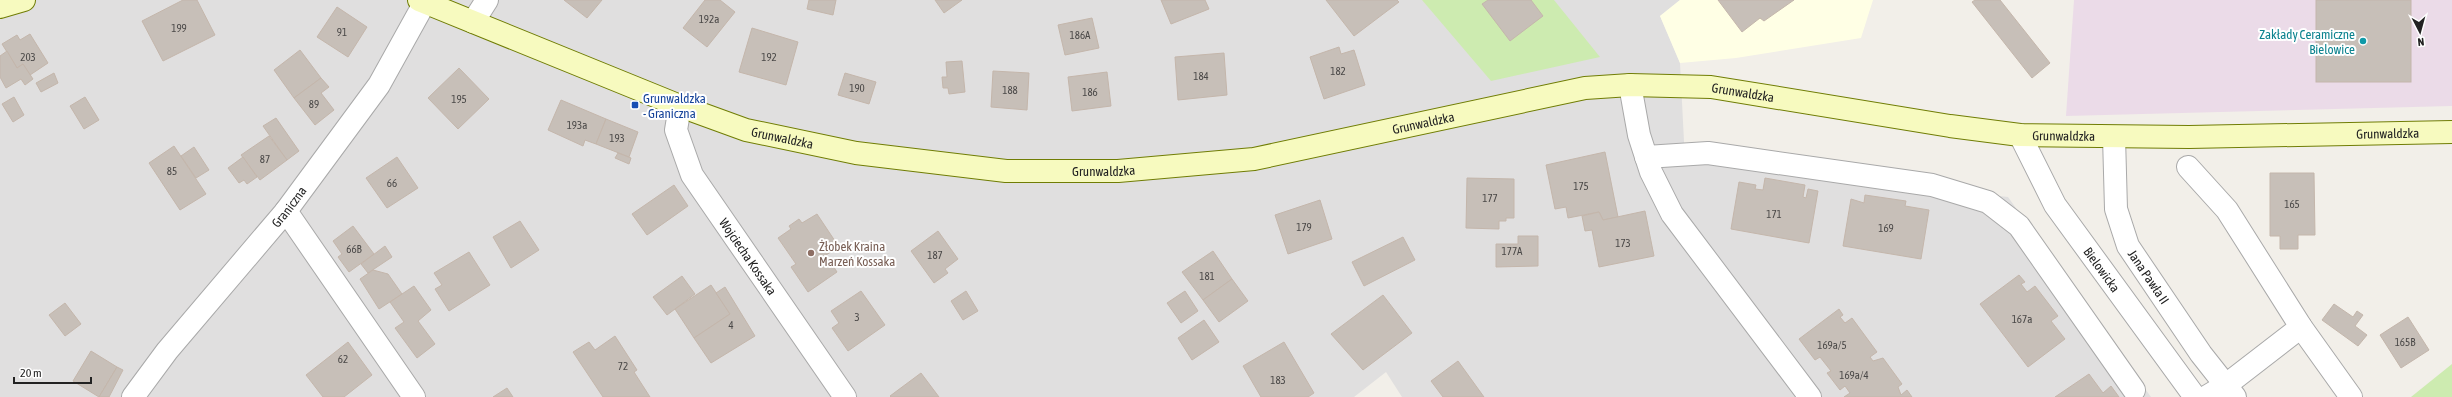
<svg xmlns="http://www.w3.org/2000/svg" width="2452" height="397" viewBox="0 0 2452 397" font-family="'Asap Condensed',sans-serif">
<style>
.residential{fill:#e0dfdf}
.industrial{fill:#ebdbe8}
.education{fill:#ffffe5}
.grass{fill:#cdebb0}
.building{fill:#c7bfb8;stroke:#c4b6ab}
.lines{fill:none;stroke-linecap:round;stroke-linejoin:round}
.street-casing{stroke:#a9a9a9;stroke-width:24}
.secondary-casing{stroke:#707d05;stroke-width:24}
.street{stroke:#fff;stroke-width:22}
.secondary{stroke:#f7fabf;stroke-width:22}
.culture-dot{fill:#0f9aa8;stroke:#fff;stroke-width:1.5}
.transit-dot{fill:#1a4fb4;stroke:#fff;stroke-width:1.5}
.education-dot{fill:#8d6e63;stroke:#fff;stroke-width:1.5}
.labels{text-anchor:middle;stroke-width:4;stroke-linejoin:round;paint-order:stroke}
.number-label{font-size:11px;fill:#4b4948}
.culture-label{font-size:13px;fill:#0d838f;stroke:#fff;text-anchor:end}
.street-label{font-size:13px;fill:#222;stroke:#fff}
.transit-label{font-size:13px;fill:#164399;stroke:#fff;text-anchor:start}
.education-label{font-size:13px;fill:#785e54;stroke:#fff;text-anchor:start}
</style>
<rect width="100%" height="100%" fill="#f2efe9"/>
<polygon class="residential" points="0,0 1680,0 1660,16 1680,63 1685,161 2008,197 2151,397 1402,397 1386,372 1354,397 0,397"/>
<polygon class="industrial" points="2074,0 2452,0 2452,106 2066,116"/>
<polygon class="education" points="1680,0 1873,0 1861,38 1736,58 1680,63 1660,16"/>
<g class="grass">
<polygon points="1422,0 1554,0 1600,57 1491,81"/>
<polygon points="2452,364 2452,397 2411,397"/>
</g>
<g class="building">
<polygon points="183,0 197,0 215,35 163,61 142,21"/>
<polygon points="564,0 602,0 587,18"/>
<polygon points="705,0 720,0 735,12 707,47 683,28"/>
<polygon points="809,0 836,0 833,15 807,9"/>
<polygon points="935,0 962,0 944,13"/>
<polygon points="1161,0 1205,0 1209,9 1171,24"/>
<polygon points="1326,0 1397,0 1399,2 1354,36"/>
<polygon points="1488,0 1531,0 1543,16 1510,41 1482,4"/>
<polygon points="1718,0 1794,0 1764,21 1760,18 1742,32"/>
<polygon points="1975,0 2000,0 2050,63 2032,78 1972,2"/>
<rect x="2316" y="0" width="95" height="82"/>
<polygon points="337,7 367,27 348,57 317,37"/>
<polygon points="1092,18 1099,48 1065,55 1058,25"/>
<polygon points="752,28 798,42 786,85 739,72"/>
<polygon points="30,34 48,63 30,75 23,64 17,68 2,44 17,35 20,40"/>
<polygon points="1339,47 1341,54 1354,50 1365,85 1324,99 1310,57"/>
<polygon points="300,50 321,78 294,98 274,70"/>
<polygon points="7,51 17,68 23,64 33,79 25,85 21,79 6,88 0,77 0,56"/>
<polygon points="1224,53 1227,95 1178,100 1175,57"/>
<polygon points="962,61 965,92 949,94 948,88 943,88 942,77 947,77 946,62"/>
<polygon points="459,68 489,99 458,129 428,98"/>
<polygon points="993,71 1029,73 1027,110 991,107"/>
<polygon points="1107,72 1111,106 1072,111 1068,77"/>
<polygon points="54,73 58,83 41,92 36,83"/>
<polygon points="845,73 876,82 869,104 838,95"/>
<polygon points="321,78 329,87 321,93 334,110 315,125 294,98"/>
<polygon points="14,97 24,115 13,122 2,104"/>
<polygon points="85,97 99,120 84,129 70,106"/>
<polygon points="561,100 606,119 596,144 585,140 583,146 548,130"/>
<polygon points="276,118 299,151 287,160 263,126"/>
<polygon points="606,119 638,132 629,157 596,144"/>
<polygon points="269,136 287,160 260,180 241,155"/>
<polygon points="174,146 206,194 180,210 149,163"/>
<polygon points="194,147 209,170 196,178 181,156"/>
<polygon points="1605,152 1618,217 1603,220 1599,212 1568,218 1566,207 1555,209 1546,165"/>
<polygon points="618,153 631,158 629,164 615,158"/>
<polygon points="243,157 257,177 247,184 244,180 239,183 228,168"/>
<polygon points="397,157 418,188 387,208 366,178"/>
<polygon points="2270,173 2314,173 2315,235 2298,235 2298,249 2280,249 2280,236 2270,236"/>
<polygon points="1467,178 1514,179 1514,218 1506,218 1506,221 1499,221 1499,229 1466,228"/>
<polygon points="1765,178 1805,185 1803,197 1806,198 1808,189 1818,191 1809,243 1731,229 1739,182 1756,185 1755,189 1763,190"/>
<polygon points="674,185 688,206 647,235 632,214"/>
<polygon points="1865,195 1906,201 1905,206 1929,210 1921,259 1843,246 1851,199 1864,203"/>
<polygon points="1320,200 1332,239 1288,254 1275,215"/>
<polygon points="1645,211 1654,256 1599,267 1592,230 1585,231 1582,216 1599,212 1603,220"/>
<polygon points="817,214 839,247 826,255 837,272 808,292 791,267 796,264 778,238 791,229 789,226 799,219 802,223"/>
<polygon points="520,221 539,250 511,268 493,237"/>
<polygon points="353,226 374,254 349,272 338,257 342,254 333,241"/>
<polygon points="938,231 958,259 945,269 948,273 934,283 911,251"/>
<polygon points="1518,236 1538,236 1538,266 1496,267 1496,244 1518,244"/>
<polygon points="1403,237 1415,260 1364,286 1352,262"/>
<polygon points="385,246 392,257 368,273 361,264"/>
<polygon points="1213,251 1232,279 1203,300 1182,272"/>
<polygon points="469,252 490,285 449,311 435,289 442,285 434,273"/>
<polygon points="373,270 388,274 402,294 379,309 360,279"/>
<polygon points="2019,275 2025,282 2021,284 2027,292 2035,286 2058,316 2051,321 2065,339 2028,367 1980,304"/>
<polygon points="682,276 695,294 667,315 653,297"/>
<polygon points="1232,279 1248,301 1219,322 1203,300"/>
<polygon points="711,285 730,314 694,338 675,309"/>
<polygon points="414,286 431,310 418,321 435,344 417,358 395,328 404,322 390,302"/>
<polygon points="725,287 755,336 711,363 694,338 730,314 716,293"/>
<polygon points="861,291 885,325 848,351 832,328 839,323 831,311"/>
<polygon points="966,291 978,311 963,320 951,301"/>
<polygon points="1185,291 1198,311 1181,323 1167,303"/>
<polygon points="1383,295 1412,333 1363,370 1331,334"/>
<polygon points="65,303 81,324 65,336 49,315"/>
<polygon points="2334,304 2353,317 2357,311 2363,315 2355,326 2367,335 2358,346 2322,320"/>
<polygon points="1839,309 1843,315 1840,317 1845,323 1852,318 1877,352 1870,357 1873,361 1883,358 1902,384 1898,387 1901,395 1907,390 1912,397 1844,397 1850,393 1845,386 1840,390 1827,373 1831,371 1820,357 1815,360 1799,339"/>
<polygon points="2408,317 2429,350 2401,368 2380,335"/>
<polygon points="1204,320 1219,342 1192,360 1178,338"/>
<polygon points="615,336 637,370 634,372 650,397 603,397 573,352 589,342 595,350"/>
<polygon points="348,342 372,375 344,397 323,397 306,375"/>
<polygon points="1284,342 1314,393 1308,397 1261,397 1243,366"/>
<polygon points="91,351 117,367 99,397 73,381"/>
<polygon points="1458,361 1484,397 1443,397 1431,381"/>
<polygon points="117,367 123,370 109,397 99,397"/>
<polygon points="921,373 939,397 891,397 890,396"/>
<polygon points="2089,374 2103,393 2111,386 2119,397 2055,397"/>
<polygon points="507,388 513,397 493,397"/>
</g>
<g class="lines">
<g class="street-casing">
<g id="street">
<polyline points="473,22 487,0"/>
<polyline points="1630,85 1639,135 1651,172 1672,214 1810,397"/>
<path id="s1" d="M680,106L676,130L692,175L845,397"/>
<path id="s2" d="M2020,135L2055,205L2195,397"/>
<path id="s3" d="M2114,137L2116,209L2128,246L2201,354L2235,397"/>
<polyline points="1646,157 1708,153 1932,185 1988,202 2019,226 2134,390"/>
<polyline points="2188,167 2227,210 2301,327 2351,397"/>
<polyline points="286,211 414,397"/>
<path id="s4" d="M133,397L167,351L286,211L379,85L425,2"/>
<polyline points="2206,397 2226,385 2301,327"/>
</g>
</g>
<g class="secondary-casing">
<g id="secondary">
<path id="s5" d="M419,0L680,106L746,130L856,153L1006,171H1118L1254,159L1585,88L1630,85L1711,87L1950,126L2020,135L2189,137L2452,132"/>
<polyline points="0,7 24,0"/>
</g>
</g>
<use href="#street" class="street"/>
<use href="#secondary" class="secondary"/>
</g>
<circle class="culture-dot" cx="2363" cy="41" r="4"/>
<rect class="transit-dot" x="631" y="101" width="8" height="8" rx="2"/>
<circle class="education-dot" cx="811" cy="253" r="4"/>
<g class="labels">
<g class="number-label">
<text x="709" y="23">192a</text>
<text x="179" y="32">199</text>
<text x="342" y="36">91</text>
<text x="1080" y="39">186A</text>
<text x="28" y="61">203</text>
<text x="769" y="61">192</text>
<text x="1338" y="75">182</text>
<text x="1201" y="80">184</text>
<text x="857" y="92">190</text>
<text x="1010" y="94">188</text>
<text x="1090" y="96">186</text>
<text x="459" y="103">195</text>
<text x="314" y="108">89</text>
<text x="577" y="129">193a</text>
<text x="617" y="142">193</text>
<text x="265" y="163">87</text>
<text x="172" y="175">85</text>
<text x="392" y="187">66</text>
<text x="1581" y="190">175</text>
<text x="1490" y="202">177</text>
<text x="2292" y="208">165</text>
<text x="1774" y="218">171</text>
<text x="1304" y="231">179</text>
<text x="1886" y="232">169</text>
<text x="1623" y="247">173</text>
<text x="354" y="253">66B</text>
<text x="1512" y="255">177A</text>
<text x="935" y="259">187</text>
<text x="1207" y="280">181</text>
<text x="857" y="321">3</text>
<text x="2022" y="323">167a</text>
<text x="731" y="329">4</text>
<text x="2405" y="346">165B</text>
<text x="1832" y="349">169a/5</text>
<text x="343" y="363">62</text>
<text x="623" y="370">72</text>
<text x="1854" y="379">169a/4</text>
<text x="1278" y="384">183</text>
</g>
<g class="culture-label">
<text x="2355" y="39">Zakłady Ceramiczne<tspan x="2355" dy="15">Bielowice</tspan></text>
</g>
<g class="street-label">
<text dy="5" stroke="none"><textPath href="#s5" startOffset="1361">Grunwaldzka</textPath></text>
<text dy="5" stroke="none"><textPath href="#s5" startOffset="1037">Grunwaldzka</textPath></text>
<text dy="5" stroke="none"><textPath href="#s5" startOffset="2009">Grunwaldzka</textPath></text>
<text dy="5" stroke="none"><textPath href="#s5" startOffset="1685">Grunwaldzka</textPath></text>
<text dy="5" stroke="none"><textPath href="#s5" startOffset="389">Grunwaldzka</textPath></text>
<text dy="5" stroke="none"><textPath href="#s5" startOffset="713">Grunwaldzka</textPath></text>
<text dy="5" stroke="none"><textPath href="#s4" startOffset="246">Graniczna</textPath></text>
<text dy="5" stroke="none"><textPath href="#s1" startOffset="171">Wojciecha Kossaka</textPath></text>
<text dy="5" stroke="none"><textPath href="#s2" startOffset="158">Bielowicka</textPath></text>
<text dy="5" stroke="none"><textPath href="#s3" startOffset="148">Jana Pawła II</textPath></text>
</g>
<g class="transit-label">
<text x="643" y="103">Grunwaldzka<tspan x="643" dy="15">- Graniczna</tspan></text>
</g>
<g class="education-label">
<text x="819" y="251">Żłobek Kraina<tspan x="819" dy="15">Marzeń Kossaka</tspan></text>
</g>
</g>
<g transform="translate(2420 32) rotate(174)" stroke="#ffffff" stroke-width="3" paint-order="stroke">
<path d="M0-3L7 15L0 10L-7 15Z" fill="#222222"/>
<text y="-6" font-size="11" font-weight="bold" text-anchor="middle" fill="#222222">N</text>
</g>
<path d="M14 377v6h77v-6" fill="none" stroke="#222222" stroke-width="2"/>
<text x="20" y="377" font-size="12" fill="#222222" stroke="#ffffff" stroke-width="3" paint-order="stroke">20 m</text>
</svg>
